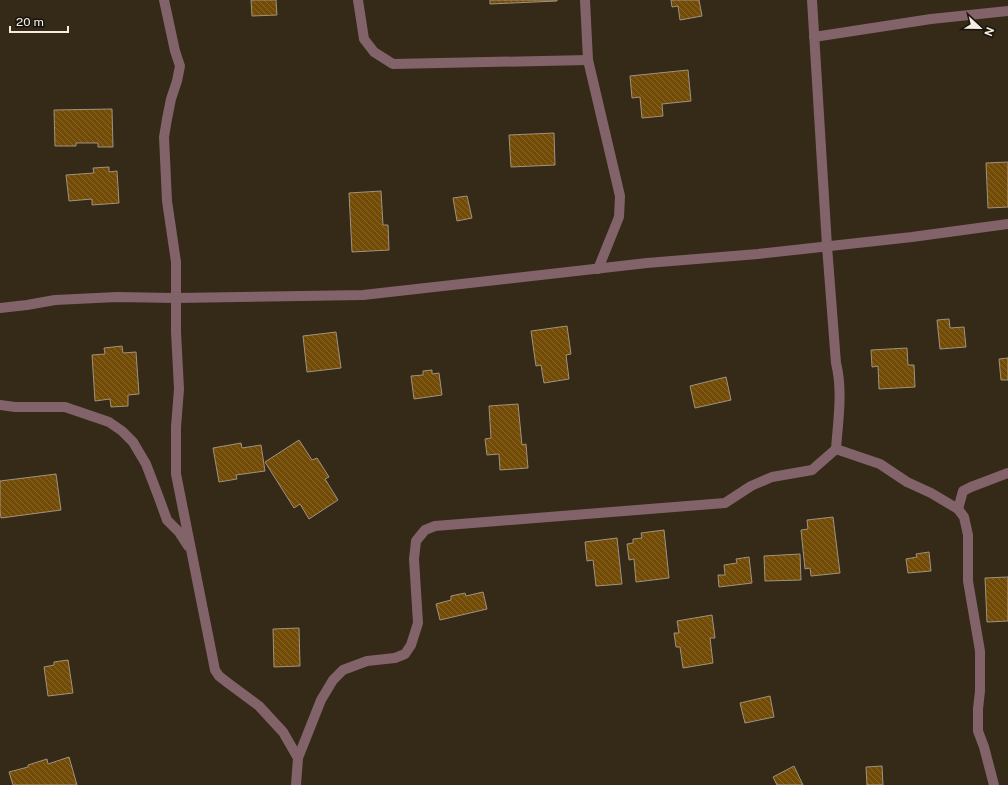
<svg xmlns="http://www.w3.org/2000/svg" width="1008" height="785" viewBox="0 0 1008 785" font-family="'Public Sans',sans-serif">
<style>
.building{fill:url(#building-back-hatch);stroke:#a1927f}
.lines{fill:none;stroke-linecap:round;stroke-linejoin:round}
.street{stroke:#826369;stroke-width:10}
</style>
<defs>
<pattern id="building-back-hatch" width="6" height="6" patternUnits="userSpaceOnUse"><rect width="6" height="6" fill="#724c06"/><path d="M-1 5l2 2M0 0l6 6M5-1l2 2" fill="none" stroke="#87662a"/></pattern>
</defs>
<rect width="100%" height="100%" fill="#352918"/>
<g class="building">
<polygon points="251,0 276,0 277,15 252,16"/>
<polygon points="490,0 557,0 557,1 490,4"/>
<polygon points="671,0 699,0 702,16 680,20 678,6 672,7"/>
<polygon points="688,70 691,101 662,104 663,116 642,118 640,97 632,98 630,76"/>
<polygon points="112,109 113,147 98,147 98,143 76,143 76,146 55,146 54,110"/>
<polygon points="554,133 555,165 511,167 509,135"/>
<polygon points="1008,162 1008,207 988,208 986,163"/>
<polygon points="109,167 109,172 117,171 119,203 92,205 92,199 69,201 66,175 94,173 93,168"/>
<polygon points="381,191 383,225 388,225 389,250 352,252 349,193"/>
<polygon points="467,196 472,218 457,221 453,198"/>
<polygon points="949,319 950,328 964,327 966,347 940,349 937,320"/>
<polygon points="567,326 571,354 566,355 569,379 544,383 541,365 536,366 531,331"/>
<polygon points="336,332 341,368 307,372 303,336"/>
<polygon points="122,346 123,353 136,352 139,394 128,395 128,406 111,407 110,399 95,401 92,355 105,354 104,348"/>
<polygon points="907,348 908,365 914,365 915,387 879,389 878,366 872,367 871,350"/>
<polygon points="1008,358 1008,380 1001,380 999,359"/>
<polygon points="432,370 432,374 439,373 442,395 414,399 411,376 423,375 423,371"/>
<polygon points="726,377 731,400 695,408 690,386"/>
<polygon points="518,404 522,445 526,444 528,468 500,470 499,454 487,455 485,439 491,438 489,406"/>
<polygon points="299,440 312,460 317,458 329,477 325,479 338,500 309,519 300,504 294,508 265,462"/>
<polygon points="241,443 242,448 261,445 265,471 236,475 237,479 219,482 213,448"/>
<polygon points="56,474 61,510 1,518 0,511 0,481"/>
<polygon points="833,517 840,573 811,576 810,568 805,569 801,530 808,529 807,520"/>
<polygon points="664,530 669,578 636,582 634,559 629,560 627,544 633,543 633,539 642,538 641,533"/>
<polygon points="617,538 622,584 596,586 593,560 587,561 585,542"/>
<polygon points="929,552 931,571 908,573 906,559 917,557 916,554"/>
<polygon points="800,554 801,580 765,581 764,556"/>
<polygon points="749,557 752,583 719,587 718,575 725,575 724,565 737,563 736,559"/>
<polygon points="1008,577 1008,621 987,622 985,578"/>
<polygon points="483,592 487,609 440,620 436,604 451,600 451,596 465,593 466,596"/>
<polygon points="712,615 715,638 710,638 713,663 683,668 680,647 676,647 674,633 679,633 677,621"/>
<polygon points="299,628 300,666 274,667 273,629"/>
<polygon points="68,660 73,693 48,696 44,667 54,665 54,662"/>
<polygon points="770,696 774,717 745,723 740,703"/>
<polygon points="69,757 77,785 13,785 9,772 28,767 28,765 47,759 48,764"/>
<polygon points="794,766 803,785 777,785 773,777"/>
<polygon points="882,766 883,785 867,785 866,767"/>
</g>
<g class="lines">
<g class="street">
<polyline points="164,0 175,51 180,66 177,81 171,99 167,119 164,137 165,158 167,201 176,262 176,332 179,389 176,427 176,474 215,670 219,676 228,683 259,706 283,732 298,758"/>
<polyline points="358,0 364,39 374,52 393,64 588,60"/>
<polyline points="585,0 588,60 620,196 619,217 598,269"/>
<path d="M812,0L827,246L836,363C843,391 838,421 836,449L880,464L907,482L931,493L958,509L964,517L968,535V581L980,651V691L978,709V731L984,747L994,785"/>
<polyline points="814,37 931,19 1008,11"/>
<polyline points="0,308 27,305 55,300 117,297 176,298 363,295 647,263 758,254 912,237 1008,224"/>
<polyline points="0,405 15,407 65,407 109,422 122,431 133,442 146,464 159,498 167,520 179,532 188,546"/>
<polyline points="958,509 963,491 971,487 1008,473"/>
<polyline points="296,785 298,758 321,700 333,680 343,670 367,661 395,658 405,654 411,645 418,623 414,559 416,541 425,530 435,526 725,503 751,486 772,477 812,470 836,449"/>
</g>
</g>
<g transform="translate(980 28) rotate(112)" stroke="#18130b" stroke-width="3" paint-order="stroke">
<path d="M0-3L7 15L0 10L-7 15Z" fill="#f5ede3"/>
<text y="-6" font-size="11" font-weight="bold" text-anchor="middle" fill="#f5ede3">N</text>
</g>
<path d="M10 26v6h58v-6" fill="none" stroke="#f5ede3" stroke-width="2"/>
<text x="16" y="26" font-size="12" fill="#f5ede3" stroke="#18130b" stroke-width="3" paint-order="stroke">20 m</text>
</svg>
